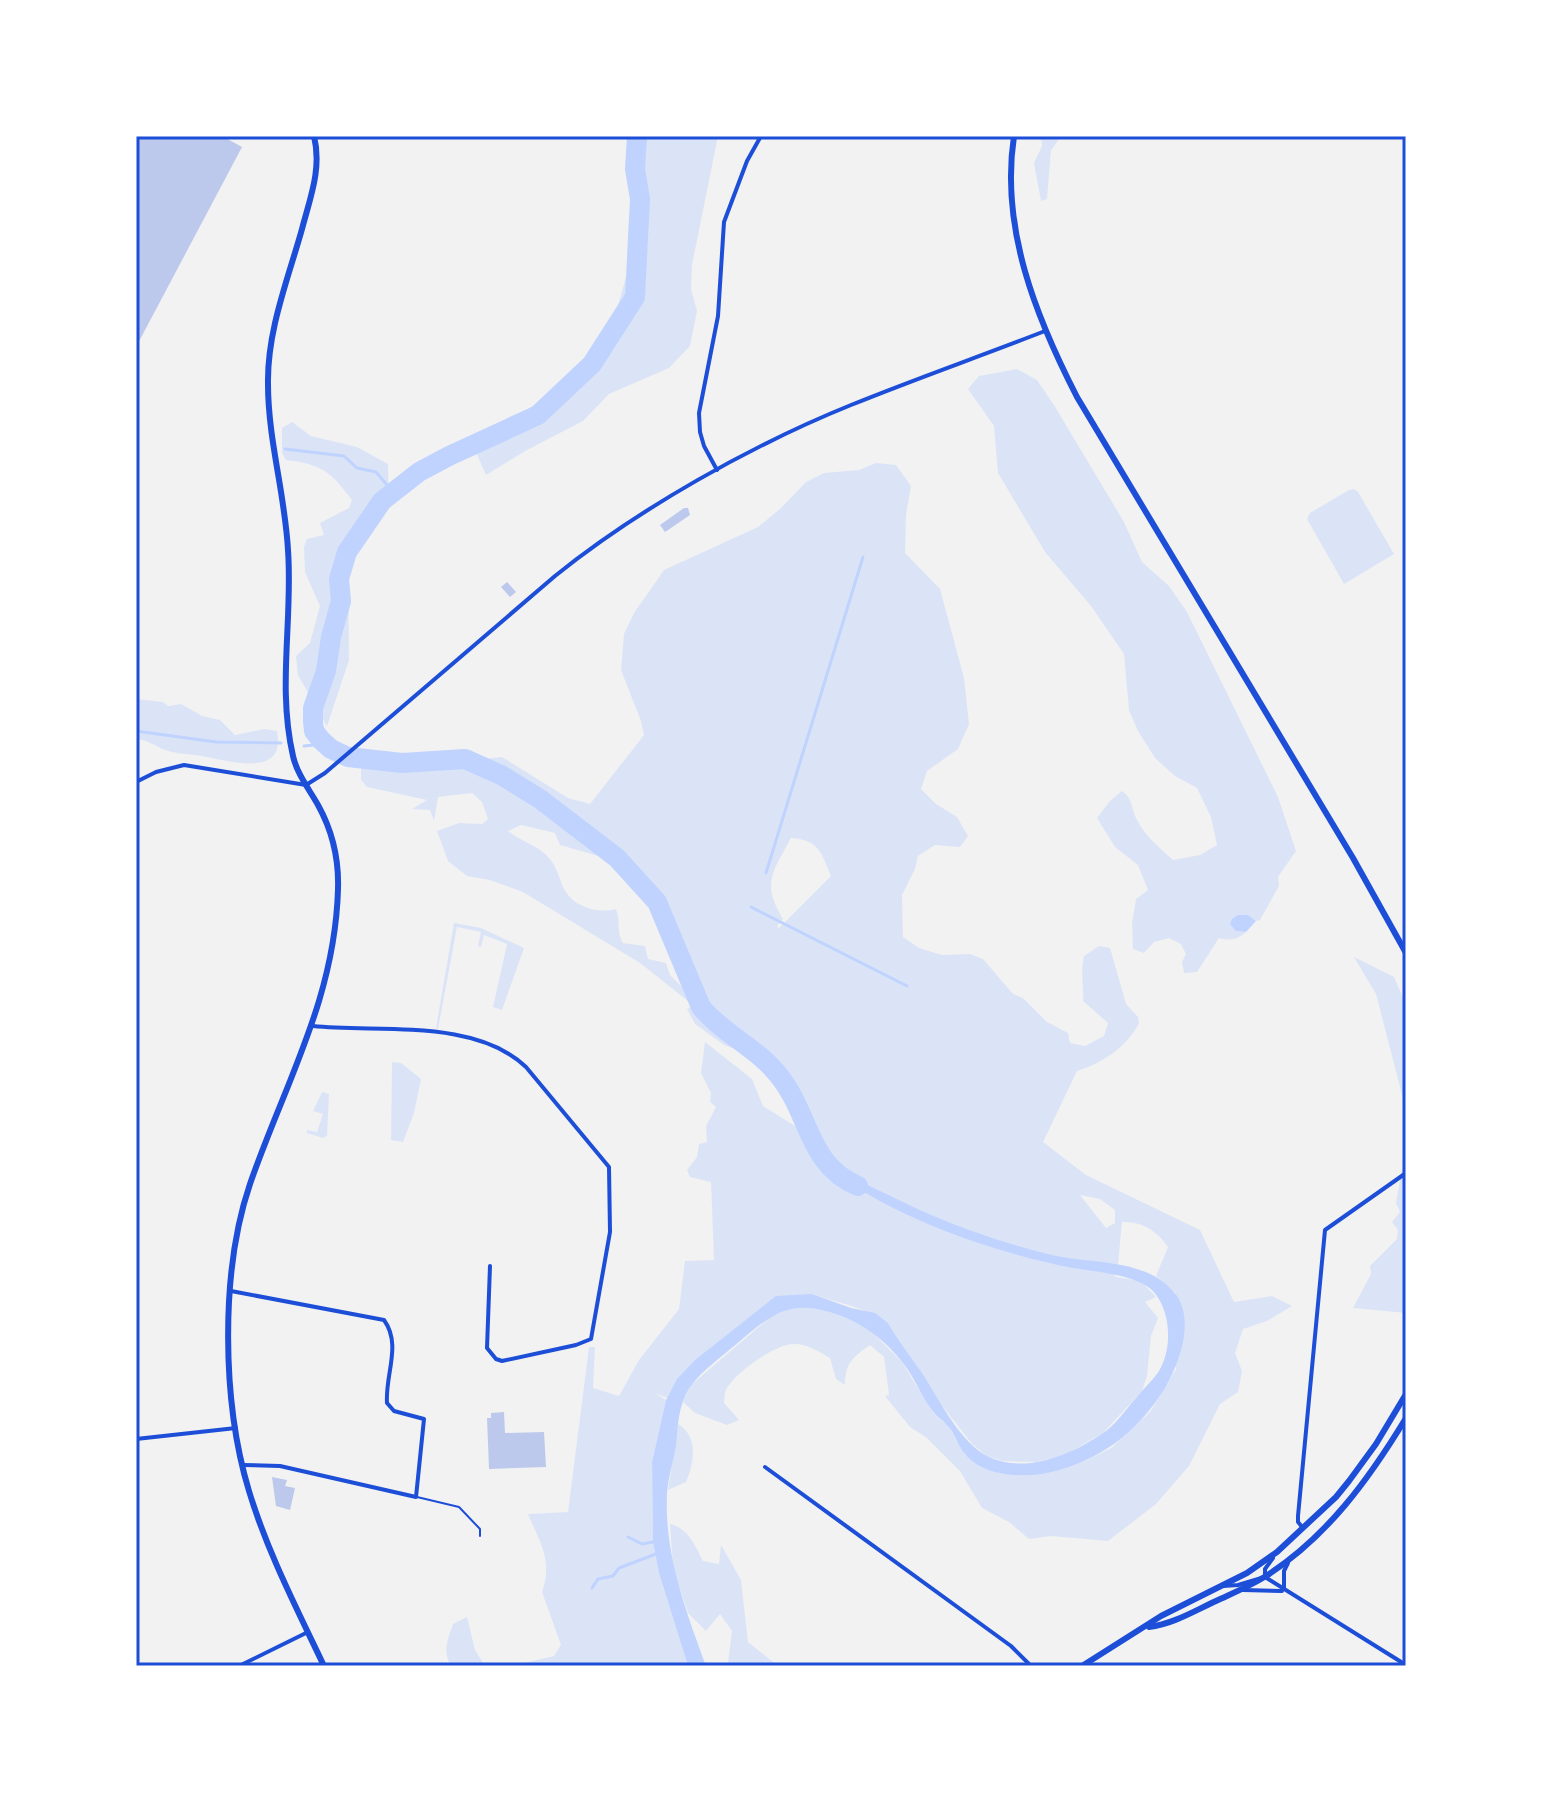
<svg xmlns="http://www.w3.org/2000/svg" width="1542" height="1802" viewBox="0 0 1542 1802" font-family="'DM Sans',sans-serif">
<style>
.green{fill:#dbe4f7;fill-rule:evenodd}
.water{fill:#bfd3fe}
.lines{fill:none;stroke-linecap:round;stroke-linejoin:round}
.stream{stroke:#bfd3fe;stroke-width:3}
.river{stroke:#bfd3fe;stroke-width:20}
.building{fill:#bdc9ec}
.service{stroke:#1d4ed8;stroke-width:2}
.minor{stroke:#1d4ed8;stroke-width:4}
.tertiary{stroke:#1d4ed8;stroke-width:6}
.secondary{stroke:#1d4ed8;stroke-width:6}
.neatline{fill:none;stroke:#1d4ed8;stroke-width:3}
</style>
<rect width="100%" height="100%" fill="#f2f2f2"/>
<g class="green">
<polygon points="645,136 718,136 692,265 691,289 697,311 690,346 669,368 609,394 583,421 527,450 486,475 475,450 580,370 613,323 631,259 645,185"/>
<polygon points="1041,136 1060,138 1051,150 1047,199 1041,201 1034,163 1042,146"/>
<path d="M1017,369L1037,380L1054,405L1124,522L1142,562L1169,586L1187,612L1278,797L1296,851L1278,877L1279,886L1260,920L1256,921L1248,915L1236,931L1246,932C1238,940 1229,941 1219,938L1197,972L1184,973L1182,962L1186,954L1181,944L1169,938L1154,942L1144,953L1133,949L1132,924L1136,899L1148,890L1138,865L1115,847L1097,818L1110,801L1122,791C1133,799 1131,808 1137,820C1145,836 1160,848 1173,860L1200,855L1217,845L1211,817L1197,788L1175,776L1155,758L1138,731L1129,710L1124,654L1091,606L1045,552L998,473L994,426L968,389L979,376Z"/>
<path d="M292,422L311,436L357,447L388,464L389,508L367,529L348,557L349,660L327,726L298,675L296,656L310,643L320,606L305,572L304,547L307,539L324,535L320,523L349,508L352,500C331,472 322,464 286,460L282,453V428Z"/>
<path d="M876,463L896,465L911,486L906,515L905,553L940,589L964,678L969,724L958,749L927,771L921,789L936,804L957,817L968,836L960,847L935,845L918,856L915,869L902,895L903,937L919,948L942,955L970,954L983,959L1013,994L1023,998L1047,1022L1068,1033L1070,1043L1085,1046L1104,1036L1108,1023L1083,1001C1084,984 1080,974 1084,956L1099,946L1110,948L1126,1004L1138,1017L1139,1023C1127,1047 1101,1064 1077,1071L1043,1142L1086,1175L1200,1230L1234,1302L1272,1296L1292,1306L1267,1321L1243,1329L1235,1353L1242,1371L1238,1392L1220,1404L1189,1466L1156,1504L1108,1541L1051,1536L1029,1539L1009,1522L982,1508L960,1471L927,1438L910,1427L885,1396L889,1395L884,1357L870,1345C853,1357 845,1363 845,1385L836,1379L830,1358C820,1352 807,1344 794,1344C775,1344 734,1373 726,1390C724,1394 725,1399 724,1403L739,1420L727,1425L695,1413L683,1402L691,1385L770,1317L798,1306L824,1310L865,1325L902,1362L930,1408L938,1418L947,1424L965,1455L1012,1475L1046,1473L1085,1461L1111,1448L1150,1412L1176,1369V1293L1156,1276L1168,1247C1157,1231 1142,1221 1122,1222L1118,1265L1105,1264L1116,1277L1141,1281L1156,1297L1145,1302L1158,1318L1151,1336L1147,1376L1142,1391L1103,1433L1061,1457L1036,1462L1003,1461L987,1456L972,1444L940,1403L888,1323C870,1309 835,1302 812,1294C760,1321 695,1343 667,1398L655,1393L666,1400L652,1462L653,1542L659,1573L688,1666H526L524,1663L554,1656L561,1645L542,1592C553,1560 540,1543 528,1514L568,1512L589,1347H595L593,1388L619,1396L639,1360L679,1309L685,1261L714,1260L711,1182L690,1177L687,1170L697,1157L699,1144L707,1142L706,1126L716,1107L710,1102L711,1093L701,1073L705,1042L752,1079L763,1106L800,1129L787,1100L746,1053L724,1045L695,1024L687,1009L693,1005L640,963L523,892L490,880L467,876L448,861L437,831L459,823L482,824L488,819L482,802L472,793L438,797L434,821L430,810L412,809L427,800L367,787L361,780V767L391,768L502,757L568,798L590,804L644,735L641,721L621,670L624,634L634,613L664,570L758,527L781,508L806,482L824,473L859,470ZM521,825L555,833L560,845L612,860L652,905L663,930H671C685,954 692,964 687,992L670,975L666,963L648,959L645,946L623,943C616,931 621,922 616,909C598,914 572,907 563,887C559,877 557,868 550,859C539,845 521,842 508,831ZM791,838C819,840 821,852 831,876L779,928L777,926L783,919C761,883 773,872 791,838ZM1080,1195L1100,1199L1115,1210V1223L1106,1228Z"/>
<polygon points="1354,489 1358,492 1394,554 1344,584 1307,519 1310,513 1349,490"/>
<path d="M136,699L163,702L168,706L181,704L202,716L220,720L235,735L265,729L277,731C287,779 229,761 202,756C191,754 175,754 165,750C153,745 150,741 136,739Z"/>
<polygon points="454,923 481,928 524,948 502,1010 493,1007 507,944 484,935 481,947 478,946 481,932 457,927 438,1029 436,1028"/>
<polygon points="1354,957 1394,977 1406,1005 1406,1110 1376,994"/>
<polygon points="392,1062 401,1063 421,1079 414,1113 403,1142 391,1140"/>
<polygon points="322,1092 329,1094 327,1136 323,1138 307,1133 307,1130 317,1132 323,1114 313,1111"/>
<polygon points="1406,1146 1406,1313 1353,1308 1371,1274 1370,1266 1397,1239 1398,1230 1392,1222 1400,1212 1396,1203"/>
<path d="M678,1424C699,1437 694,1463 686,1482L668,1490Z"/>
<path d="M670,1524C688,1528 695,1545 703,1561L719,1564L721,1545L741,1580L748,1642L778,1666H731L728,1662L732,1631L720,1614L706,1631L688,1613L673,1569Z"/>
<path d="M467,1617L475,1650L485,1666H451C442,1651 448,1639 453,1624Z"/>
</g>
<g class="water">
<polygon points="1238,915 1248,915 1256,921 1246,932 1236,931 1230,924 1232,919"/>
<path d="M835,1172C865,1182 893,1198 922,1211C963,1229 1009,1245 1052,1255C1091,1264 1145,1258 1174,1292C1196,1318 1180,1362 1165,1388C1138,1432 1099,1462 1047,1473C1019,1478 983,1476 964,1453C957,1444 954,1431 946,1424C943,1420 939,1419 936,1415C922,1400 916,1379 903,1363C883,1337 857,1319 825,1311C788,1300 767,1318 740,1341C724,1355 702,1370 690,1387C678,1406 678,1425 676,1446C673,1462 668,1478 667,1494C664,1554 686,1611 706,1666H688L659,1573L653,1542L652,1462L666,1400L677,1379L695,1360L776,1296L812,1294L851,1308L875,1313L888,1323C898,1340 910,1356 922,1373C939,1399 960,1443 989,1457C1027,1474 1071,1455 1103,1433C1116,1425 1125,1410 1136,1398C1143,1389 1153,1380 1159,1371C1172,1349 1171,1317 1157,1296C1144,1274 1093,1272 1068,1267C997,1253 891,1217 835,1172Z"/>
</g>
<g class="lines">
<g class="stream">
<polyline points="285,449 344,456 357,468 376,472 393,492"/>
<polyline points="136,731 216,742 281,743"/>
<polyline points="304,746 314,745 321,740"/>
<polyline points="766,873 863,557"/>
<polyline points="751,907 907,986"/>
<polyline points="628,1537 642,1544 653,1542"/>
<polyline points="592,1588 598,1579 613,1576 619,1568 656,1554"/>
</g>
<path class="river" d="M637,136L635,169L640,199L635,297L592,364L538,415L449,456L419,472L382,501L347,552L339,579L341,601L331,637L326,671L313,708V721L314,731L321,740L331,749L348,757L402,763L465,759L501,775L540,799L617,858L657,902L701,1007C724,1035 758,1048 780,1077C810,1115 808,1165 858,1186"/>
</g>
<g class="building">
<polygon points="136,136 222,136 242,147 136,347"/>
<polygon points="684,508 688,508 690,515 665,532 660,525"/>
<polygon points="507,582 516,592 510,597 501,587"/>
<polygon points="504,1412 505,1433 544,1432 546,1467 489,1469 487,1418 491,1418 491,1413"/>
<polygon points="272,1477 287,1480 285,1486 295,1488 290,1510 276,1506"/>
</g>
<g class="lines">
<polyline class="service" points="417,1497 459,1507 480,1529 480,1536"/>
<g class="minor">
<polyline points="717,470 704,446 700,432 699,413 718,316 724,222 747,161 761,136"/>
<path d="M136,782L156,772L184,765L306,785L325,773L555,576C638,509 752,445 851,405C915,379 981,356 1045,331"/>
<path d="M313,1026C379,1033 475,1018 526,1067L609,1167L610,1232L591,1339L576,1345L502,1361L496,1359L487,1348L490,1266"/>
<path d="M231,1291L384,1320C402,1345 385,1374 387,1403L394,1411L424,1419L416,1497L280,1466L242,1465"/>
<polyline points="136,1439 236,1428"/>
<polyline points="765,1467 1011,1646 1031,1666"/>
<polyline points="1303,1528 1298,1522 1298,1516 1325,1230 1406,1173"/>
<polyline points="1265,1577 1265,1569 1273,1558"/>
<polyline points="1223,1586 1238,1585 1265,1577 1406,1665"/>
<polyline points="1284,1589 1284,1571 1288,1563"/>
<polyline points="1243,1590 1282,1591"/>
<polyline points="239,1666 308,1632"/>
</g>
<path class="tertiary" d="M314,136C322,169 310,198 302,229C288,279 267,331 268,384C268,440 285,494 288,550C293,619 277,687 293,756C297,774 309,789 318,805C333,832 339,858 338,889C335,999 285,1083 250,1184C220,1272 222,1402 249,1491C267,1551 297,1609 324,1666"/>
<g class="secondary">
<path d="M1014,136C1000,228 1036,317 1077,397L1353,858L1406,953"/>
<path d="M1149,1627C1173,1624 1194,1611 1216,1601C1233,1593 1250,1586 1266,1576C1327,1537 1369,1479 1406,1418"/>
<polyline points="1082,1666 1161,1616 1247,1573 1277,1552 1336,1497 1349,1481 1376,1444 1406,1394"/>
</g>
</g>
<rect width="1542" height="1802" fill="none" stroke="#ffffff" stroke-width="276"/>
<rect x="138" y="138" width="1266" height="1526" class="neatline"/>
</svg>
